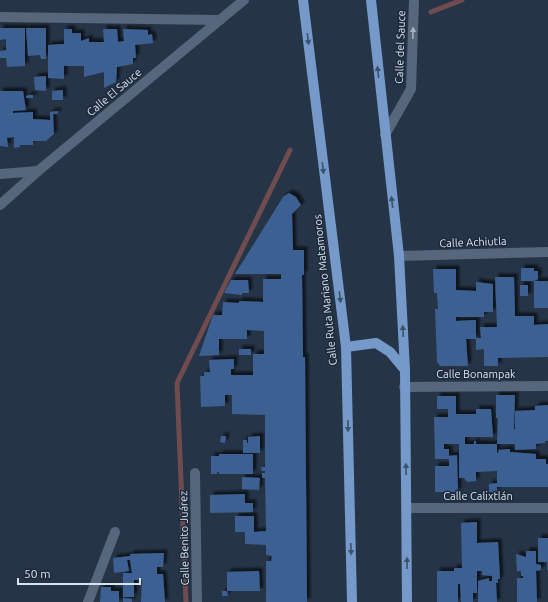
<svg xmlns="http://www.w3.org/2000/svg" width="548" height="602" viewBox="0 0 548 602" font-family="Ubuntu,sans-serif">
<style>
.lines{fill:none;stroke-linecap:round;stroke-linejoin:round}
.stream{stroke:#714c4e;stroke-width:5}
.building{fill:#3b6191;filter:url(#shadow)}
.street{stroke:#56667b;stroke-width:10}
.secondary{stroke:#56667b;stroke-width:10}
.primary{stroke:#759ac9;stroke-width:10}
.oneway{fill:#a5b1c1}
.oneway2{fill:#3b516d}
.labels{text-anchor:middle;stroke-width:3;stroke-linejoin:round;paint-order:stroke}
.street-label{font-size:11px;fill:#d9e3ef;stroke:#1c2a3c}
</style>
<defs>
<filter id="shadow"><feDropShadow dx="3.5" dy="-3.5" stdDeviation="1" flood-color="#0009"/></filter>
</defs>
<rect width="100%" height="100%" fill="#263447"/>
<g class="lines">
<g class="stream">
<polyline points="431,12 462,0"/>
<polyline points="186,602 177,383 290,150"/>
</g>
</g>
<g class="building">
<polygon points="0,28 25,28 25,66 7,67 6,58 0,58 0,51 6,50 6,39 0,40"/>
<polygon points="26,28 46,28 46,59 41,59 40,55 28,56"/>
<polygon points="64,29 72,29 72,33 81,33 81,41 89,38 89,42 104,42 103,29 117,29 118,42 124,41 123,29 148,30 148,35 152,34 153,43 135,45 136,58 133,58 133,64 117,67 116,82 104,88 104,72 84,77 84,66 64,66 64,79 48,78 48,45 64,44"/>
<polygon points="46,76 46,91 35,90 34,77"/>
<polygon points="63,90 63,100 52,100 52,91"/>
<polygon points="0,91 23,91 26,110 13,111 13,113 33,112 33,119 50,120 50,112 58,111 58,114 53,114 54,134 46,141 33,141 33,145 20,145 20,147 14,148 14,137 7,138 8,147 0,146"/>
<polygon points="29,95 33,95 33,98 26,98 26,96"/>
<polygon points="289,193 296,197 301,205 292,214 293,250 304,250 304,275 302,275 303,357 305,357 307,602 266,602 266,561 271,561 272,556 266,555 266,545 245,544 245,532 235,532 235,516 254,516 254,532 266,531 265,478 262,478 262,473 265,473 265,471 262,471 261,467 265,467 265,415 232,414 232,395 225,395 225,406 201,407 200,376 204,376 204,372 210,372 209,360 234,359 234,369 231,369 231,375 253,375 253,354 264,354 264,331 247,330 247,339 219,339 219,355 199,356 213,315 222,315 223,302 239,303 239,301 263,302 263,279 281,279 281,274 235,274 283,197"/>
<polygon points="521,268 534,268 534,271 538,271 538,279 534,281 548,281 548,308 534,308 534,281 521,281"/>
<polygon points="433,269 456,269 456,290 476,291 476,282 493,284 493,312 484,312 484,317 456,317 456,321 476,320 476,339 466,339 468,366 440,366 437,362 435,309 438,309 437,293 434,293"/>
<polygon points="495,277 514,277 515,316 534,316 534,325 548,324 548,357 498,358 498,366 484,366 484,349 476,350 476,338 481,338 480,327 497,327"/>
<polygon points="231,280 248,280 249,293 242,293 242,295 224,293"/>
<rect x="520" y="285" width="8" height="11"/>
<rect x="239" y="349" width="12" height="6"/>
<polygon points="496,395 515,395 514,429 515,429 515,411 535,410 535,406 548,405 548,441 545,441 545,443 536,444 536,449 515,450 515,444 497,444 498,418 496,418"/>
<polygon points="437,396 456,396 456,414 476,414 476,409 491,409 493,437 465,437 465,444 474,444 474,441 476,441 476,444 497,444 497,453 499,452 498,450 510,449 510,452 536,454 536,459 546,459 546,464 548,464 548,487 497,487 497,492 489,492 489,484 497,483 497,471 476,472 476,481 467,482 464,478 459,478 459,444 444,444 444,449 449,449 449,456 457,455 458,492 435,492 435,466 449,466 449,459 435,459 434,417 448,417 448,409 437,409"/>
<polygon points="221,436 226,436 225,443 220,442"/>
<polygon points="260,436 260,453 243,453 243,440 247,440 247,443 248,443 248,437"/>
<polygon points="219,454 253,454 253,474 219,474 219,472 217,472 217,474 211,474 211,456 219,456"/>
<polygon points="242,477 260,478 259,490 242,489"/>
<polygon points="245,494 245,503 253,503 253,512 210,513 210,495"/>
<polygon points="477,522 477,543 498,542 500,579 498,579 498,583 496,583 497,602 478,602 478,581 489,578 489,581 492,581 492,576 482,575 482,571 477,571 477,593 473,593 473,602 461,602 460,584 458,584 458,602 437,602 437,571 454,571 454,568 462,568 461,523"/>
<polygon points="538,538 548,538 548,570 547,571 547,562 538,562"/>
<polygon points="526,551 536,551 536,564 541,565 541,570 536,571 537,602 517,602 517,578 523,578 523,576 521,576 521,571 517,571 516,554 526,557"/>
<polygon points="164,553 163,567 157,567 157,574 163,574 165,602 141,602 142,580 134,580 134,597 123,597 123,573 132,573 130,560 127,560 129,571 114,573 113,558 130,556 130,554"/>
<polygon points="259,571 260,591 227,591 227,572"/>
<polygon points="101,587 111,587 111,591 119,591 119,602 100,602"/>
<polygon points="222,591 227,591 228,596 222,596"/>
<polygon points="123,598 132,599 132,602 123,602"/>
</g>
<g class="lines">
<g class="street">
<polyline points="399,256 548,252"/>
<polyline points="404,387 548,386"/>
<polyline points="195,473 197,602"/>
<polyline points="407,508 548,508"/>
<polyline points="88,602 115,532"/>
</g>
<g class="secondary">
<polyline points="0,17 220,20"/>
<polyline points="385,135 411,89 414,0"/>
<polyline points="0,174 38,171"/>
<polyline points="0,205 38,171 244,0"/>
</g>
<g class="primary">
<polyline points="303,0 346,347 352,602"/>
<polyline points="371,0 399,256 405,370 407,602"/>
<polyline points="346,347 376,343 390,352 405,370"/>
</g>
</g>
<defs><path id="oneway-solid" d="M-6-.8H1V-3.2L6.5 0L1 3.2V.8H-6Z"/></defs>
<use class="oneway" href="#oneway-solid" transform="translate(413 33) rotate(-88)"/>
<g class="oneway2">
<use href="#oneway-solid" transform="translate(308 39) rotate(83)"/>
<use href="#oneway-solid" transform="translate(378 72) rotate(-96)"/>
<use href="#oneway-solid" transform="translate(323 168) rotate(83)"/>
<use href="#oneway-solid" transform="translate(392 202) rotate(-97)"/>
<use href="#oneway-solid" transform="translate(340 297) rotate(83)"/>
<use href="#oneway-solid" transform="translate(403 331) rotate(-93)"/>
<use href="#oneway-solid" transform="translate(348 426) rotate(89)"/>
<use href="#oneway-solid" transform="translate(406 469) rotate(-91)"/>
<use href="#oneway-solid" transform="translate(351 549) rotate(88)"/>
<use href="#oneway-solid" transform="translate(407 563) rotate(-90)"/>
</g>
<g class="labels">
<g class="street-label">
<text transform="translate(400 47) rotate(-88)" y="4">Calle del Sauce</text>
<text transform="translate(114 92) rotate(-40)" y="4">Calle El Sauce</text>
<text transform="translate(473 242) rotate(-2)" y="4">Calle Achiutla</text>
<text transform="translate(325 290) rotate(-96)" y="4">Calle Ruta Mariano Matamoros</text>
<text x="476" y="378">Calle Bonampak</text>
<text x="478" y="500">Calle Calixtlán</text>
<text transform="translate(184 538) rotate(-91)" y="4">Calle Benito Juárez</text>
</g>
</g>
<path d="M18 578v6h122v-6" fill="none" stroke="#d9e3ef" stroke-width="2"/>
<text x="24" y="578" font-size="12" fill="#d9e3ef" stroke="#1c2a3c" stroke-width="3" paint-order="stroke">50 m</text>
</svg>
